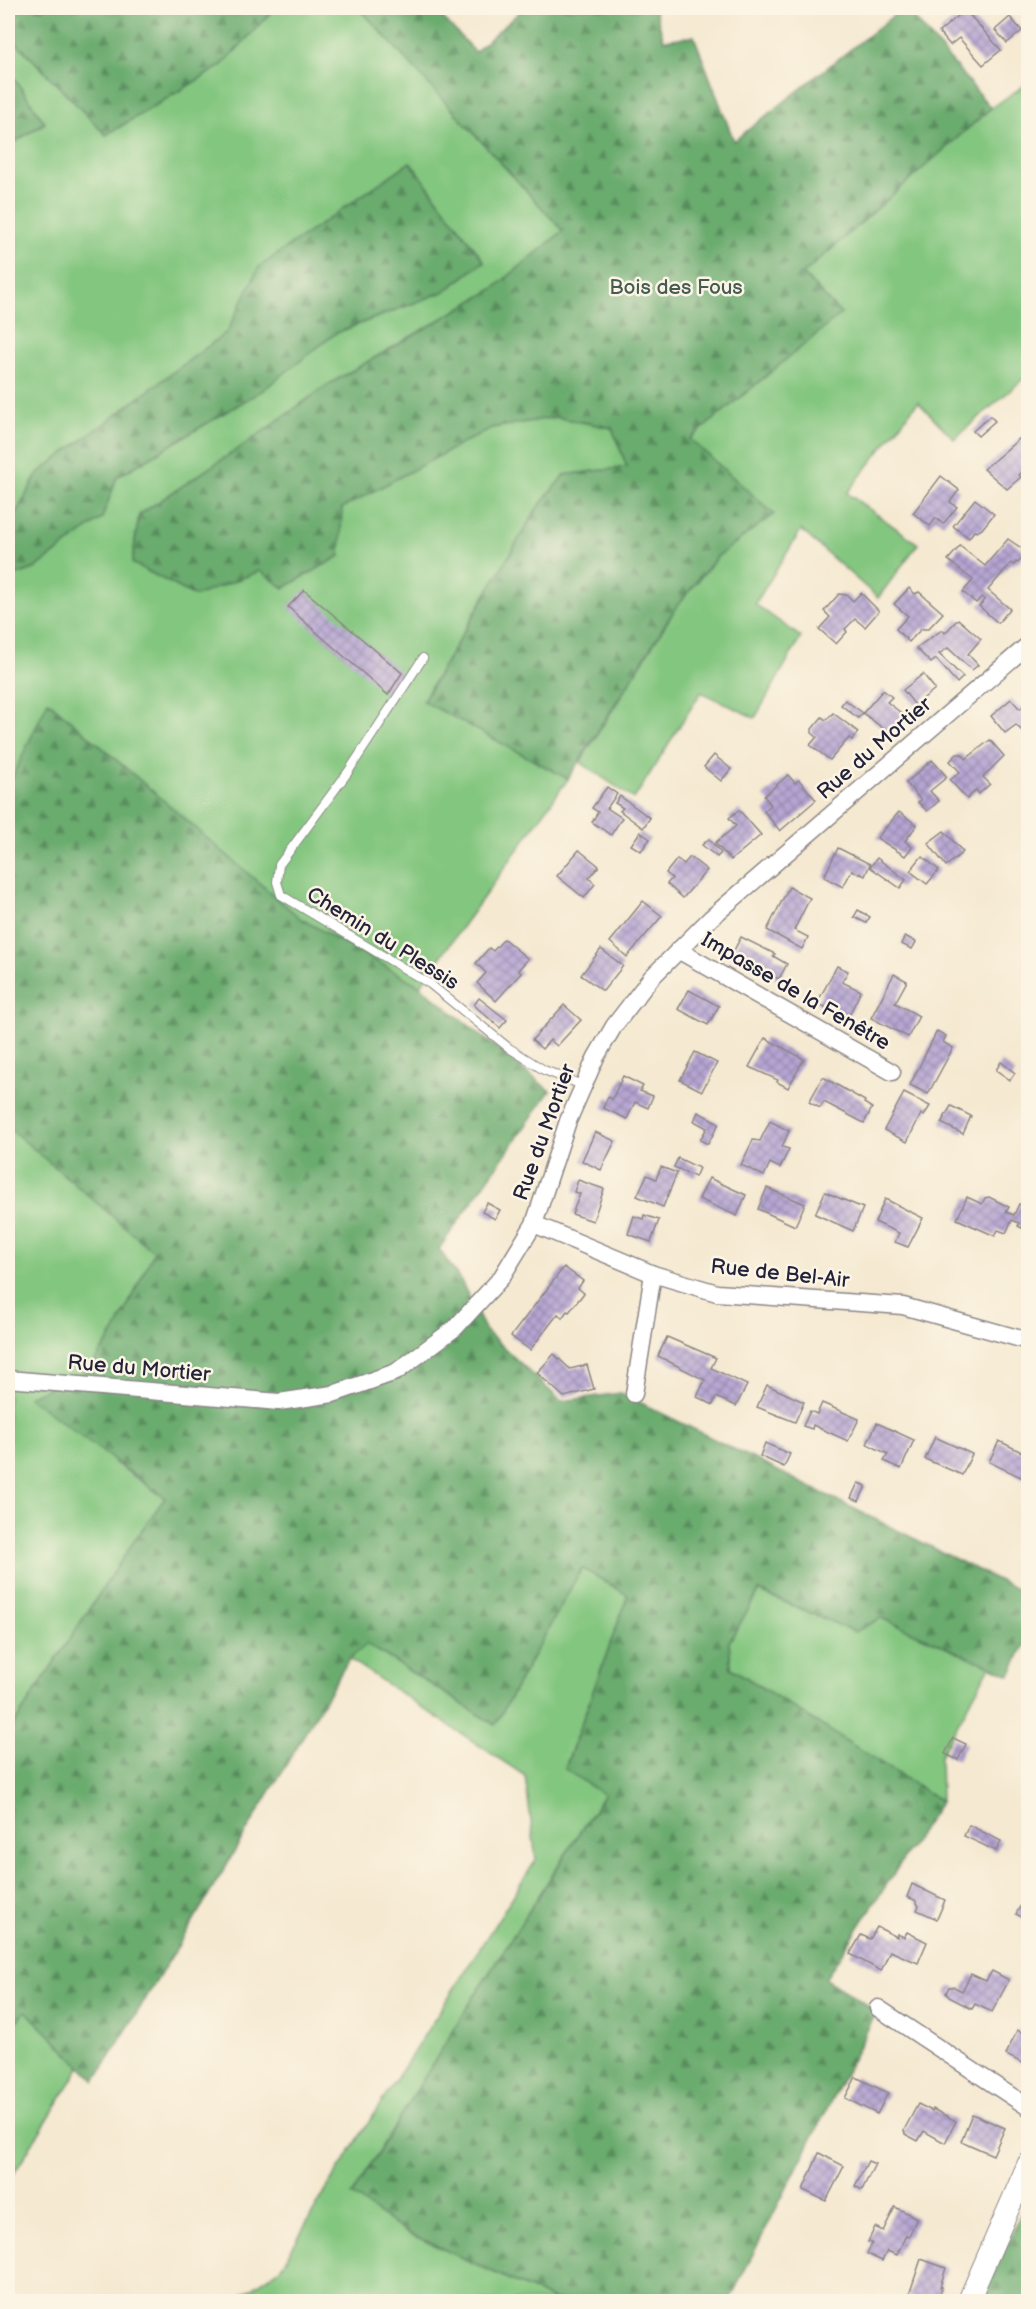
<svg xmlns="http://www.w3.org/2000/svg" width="1036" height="2309" viewBox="0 0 1036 2309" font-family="'Balsamiq Sans',sans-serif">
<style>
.green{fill:#83c67f;stroke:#52745d;stroke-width:1.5}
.forest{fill:url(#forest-firs);stroke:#466654;stroke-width:1.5}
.building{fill:url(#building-cross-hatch)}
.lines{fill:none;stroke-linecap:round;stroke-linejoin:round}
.service-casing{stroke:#8c8686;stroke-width:10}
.minor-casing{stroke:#8c8686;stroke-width:19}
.tertiary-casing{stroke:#8c8686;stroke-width:23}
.service{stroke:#fff;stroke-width:8}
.minor{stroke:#fff;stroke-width:16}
.tertiary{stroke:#fff;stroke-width:21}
.labels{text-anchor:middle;stroke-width:5;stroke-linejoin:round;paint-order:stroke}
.park-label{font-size:21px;fill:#445b53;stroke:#fcf5e5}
.street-label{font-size:21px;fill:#22223b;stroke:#fcf5e5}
</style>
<defs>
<pattern id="forest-firs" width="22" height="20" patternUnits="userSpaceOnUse" patternTransform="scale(1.5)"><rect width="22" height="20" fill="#6aab6e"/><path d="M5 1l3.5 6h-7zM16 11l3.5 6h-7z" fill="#578b5c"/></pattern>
<pattern id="building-cross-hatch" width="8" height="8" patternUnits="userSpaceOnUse" patternTransform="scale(1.5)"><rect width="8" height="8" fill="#b6a5d3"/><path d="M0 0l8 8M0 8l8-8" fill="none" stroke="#9486ac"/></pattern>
</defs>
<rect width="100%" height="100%" fill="#fcf5e5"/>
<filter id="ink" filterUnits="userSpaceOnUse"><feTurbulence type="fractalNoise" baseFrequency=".0167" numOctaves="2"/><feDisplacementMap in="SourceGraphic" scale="12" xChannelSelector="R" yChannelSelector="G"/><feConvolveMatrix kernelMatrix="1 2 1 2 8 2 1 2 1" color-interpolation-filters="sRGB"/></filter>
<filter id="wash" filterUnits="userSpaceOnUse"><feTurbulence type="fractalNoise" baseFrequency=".008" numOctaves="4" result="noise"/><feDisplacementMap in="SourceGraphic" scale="24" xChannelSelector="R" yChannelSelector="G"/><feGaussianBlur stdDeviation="1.35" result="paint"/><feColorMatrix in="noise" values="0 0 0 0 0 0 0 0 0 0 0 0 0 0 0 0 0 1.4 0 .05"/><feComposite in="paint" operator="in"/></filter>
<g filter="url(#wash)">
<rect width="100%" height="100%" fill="#f5e9d1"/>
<g class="green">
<polygon points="275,8 359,8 564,230 493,289 326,386 248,442 139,515 132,563 195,596 260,571 340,556 341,508 491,428 556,417 612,428 627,467 564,475 536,510 423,700 568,779 420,986 301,919 49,702 8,787 8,578 34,569 102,518 117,477 263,390 336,333 445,291 484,261 410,162 260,267 227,332 38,473 14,517 8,516 8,146 45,123 8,69 8,34 106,135 221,66"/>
<polygon points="1028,83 1028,375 954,439 918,402 847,493 918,544 878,598 801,530 755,604 801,637 755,718 701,692 634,799 580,762 677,606 718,556 773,514 690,439 840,314 803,274 991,108"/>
<polygon points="8,1127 155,1252 115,1331 89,1370 115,1463 165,1498 136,1538 8,1733"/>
<polygon points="582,1568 628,1595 565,1768 604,1794 475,1995 404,2231 556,2301 232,2302 280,2269 330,2183 536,1860 525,1776 349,1659 367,1644 495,1725"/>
<polygon points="758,1591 855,1632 881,1617 990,1666 940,1756 941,1801 731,1668 729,1642"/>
<polygon points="26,2011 81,2066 8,2183 8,2030"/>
</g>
<g class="forest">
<polygon points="8,8 275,8 221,66 106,135 8,34"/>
<polygon points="359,8 434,8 475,52 524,8 654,8 664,40 694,36 734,141 903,8 906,8 991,108 803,274 841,314 690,439 774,514 718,556 677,606 568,779 423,701 536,510 564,475 627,467 612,428 556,417 491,428 342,508 340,556 284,588 260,571 195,596 132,563 139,515 248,442 326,386 493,289 563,231"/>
<polygon points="8,69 45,123 8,146"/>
<polygon points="410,162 484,261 445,291 336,333 263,390 117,477 102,518 34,569 8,578 8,516 14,517 38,473 227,332 259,267"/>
<polygon points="48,701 301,919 420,986 550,1091 439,1249 461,1281 486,1331 561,1401 621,1393 1028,1595 1028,1638 1010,1675 881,1618 855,1632 759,1591 729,1642 731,1668 941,1801 825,1979 877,2011 729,2301 556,2301 404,2231 352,2195 475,1995 604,1795 565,1769 628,1595 582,1568 495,1725 367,1644 349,1659 192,1923 95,2081 26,2011 8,2030 8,1733 136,1538 165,1498 28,1397 89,1370 115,1331 154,1252 8,1127 8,787"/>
<polygon points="1028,2197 1028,2301 986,2301 991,2281"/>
</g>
<g id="blocks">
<g class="building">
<polygon points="965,10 1001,50 983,65 959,38 950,45 939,32"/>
<polygon points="1010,17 1022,31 1007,43 995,30"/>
<polygon points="990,416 995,421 978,436 973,431"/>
<polygon points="1026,433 1028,436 1028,466 1019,475 1021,477 1007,489 984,469"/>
<polygon points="941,476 959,490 950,502 957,507 943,524 936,518 930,526 913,513"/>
<polygon points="975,499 994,514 982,529 977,532 974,531 969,538 953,526"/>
<polygon points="1008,539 1027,552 1018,563 1016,562 1014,565 1011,563 988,590 1010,609 998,623 979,606 985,600 981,597 976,603 963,592 973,580 948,560 960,546 985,566"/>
<polygon points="909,588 915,594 919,592 943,613 928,629 921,629 909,642 896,629 908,616 894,604"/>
<polygon points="304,590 402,673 388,695 288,607"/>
<polygon points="861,593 879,611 865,627 855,619 845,629 847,632 836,644 819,629 830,617 824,611 839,594 847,595 853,601"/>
<polygon points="958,619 981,639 968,654 978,665 972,670 948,648 939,654 963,677 957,683 936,659 931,663 916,648 942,630 945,633"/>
<polygon points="923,674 935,689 915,705 903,690"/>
<polygon points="883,690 892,697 887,702 904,715 889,733 863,713"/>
<polygon points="1011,699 1020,709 1028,702 1028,727 1023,732 1016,725 1005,733 991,716"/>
<polygon points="845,700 863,713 858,718 841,705"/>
<polygon points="833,713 858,732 852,740 849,738 830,760 810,745 817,737 812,733 812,729 822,717 826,720"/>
<polygon points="990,740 1004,756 983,777 990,784 979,794 976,790 967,799 950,780 960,772 950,761 957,754 962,754 966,759"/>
<polygon points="714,755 731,769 721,781 704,767"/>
<polygon points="932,760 947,777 930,791 939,801 927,811 918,802 921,800 906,783"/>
<polygon points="788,775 795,783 799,780 816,800 780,831 764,811 771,805 764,796"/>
<polygon points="607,787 617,794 607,808 622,818 611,835 592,822 598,812 592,808"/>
<polygon points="620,796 650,818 643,828 620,811 623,808 615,803"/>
<polygon points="739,810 761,835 731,860 715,843 736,826 729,818"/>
<polygon points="899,812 917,825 905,841 912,847 905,856 877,838"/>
<polygon points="944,831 963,852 946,866 928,843"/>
<polygon points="640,832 650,839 641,851 631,845"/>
<polygon points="709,839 721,853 717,857 702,845"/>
<polygon points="838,848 870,864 865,876 852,870 843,887 824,877"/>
<polygon points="579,850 599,866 589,878 595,884 584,898 557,876"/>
<polygon points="922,856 939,870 927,884 910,871"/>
<polygon points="690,857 707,870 683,898 667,884 672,878 666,873 677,859 684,864"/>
<polygon points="877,858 906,880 900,888 870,867"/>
<polygon points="789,887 810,898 794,930 808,937 802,949 767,930"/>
<polygon points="643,901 662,916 627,957 610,942"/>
<polygon points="858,910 870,917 866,923 854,917"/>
<polygon points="905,936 916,942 912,949 901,944"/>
<polygon points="741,937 775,954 773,956 787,964 779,979 731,956"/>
<polygon points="504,939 528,959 518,970 521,973 496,1001 477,983 486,973 476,963 489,948 493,951"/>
<polygon points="601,949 623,966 603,991 581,975"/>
<polygon points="837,966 848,971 842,982 861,991 847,1019 817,1003"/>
<polygon points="894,974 907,981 895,1003 919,1016 908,1037 871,1018"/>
<polygon points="689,990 719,1006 708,1025 678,1009"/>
<polygon points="479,998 507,1020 500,1028 474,1005"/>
<polygon points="564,1005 581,1020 557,1046 550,1040 542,1049 532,1040"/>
<polygon points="937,1031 946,1036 943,1042 953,1048 928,1094 910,1085"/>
<polygon points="765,1038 804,1059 788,1088 777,1082 778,1080 749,1067"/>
<polygon points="695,1052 717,1063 702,1091 680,1080"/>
<polygon points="1001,1062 1015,1073 1010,1080 996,1070"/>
<polygon points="623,1076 643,1086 640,1091 653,1096 648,1108 635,1102 627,1119 603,1108 608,1097 612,1099"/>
<polygon points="823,1077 865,1101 864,1103 872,1108 864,1123 824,1102 820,1108 809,1102"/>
<polygon points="904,1093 930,1106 924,1116 921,1114 907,1142 884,1130"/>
<polygon points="951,1106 971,1116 963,1134 941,1123"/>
<polygon points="698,1112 719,1123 708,1144 700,1140 707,1128 694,1121"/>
<polygon points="770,1121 789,1131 782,1147 789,1149 780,1168 770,1163 764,1176 741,1165 753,1140 760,1141"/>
<polygon points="595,1132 615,1141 601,1170 582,1161"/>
<polygon points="678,1158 699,1168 695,1177 674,1167"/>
<polygon points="661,1167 677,1173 663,1207 637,1196 647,1175 656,1179"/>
<polygon points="709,1178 746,1195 737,1216 699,1199"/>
<polygon points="578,1180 604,1189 593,1221 572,1214 580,1194 574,1192"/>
<polygon points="767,1188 805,1204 795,1226 758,1209"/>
<polygon points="825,1192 863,1208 853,1231 815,1214"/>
<polygon points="967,1197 982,1204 985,1198 989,1197 1009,1207 1006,1212 1014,1215 1019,1204 1028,1207 1028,1231 1018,1226 1019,1223 1012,1220 1006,1233 998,1230 995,1236 957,1219"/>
<polygon points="885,1199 923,1218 908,1247 895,1242 899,1233 875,1222"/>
<polygon points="487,1203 500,1210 495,1219 482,1212"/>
<polygon points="644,1215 659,1220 651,1242 628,1234 634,1216 643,1219"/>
<polygon points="564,1267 583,1281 578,1288 584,1293 569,1312 567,1311 562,1318 558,1314 530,1350 511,1336"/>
<polygon points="667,1337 716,1358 711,1368 747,1385 736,1406 716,1397 713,1405 697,1397 705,1380 658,1356"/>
<polygon points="554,1354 570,1369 587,1365 594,1389 564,1397 537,1373"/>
<polygon points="767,1385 804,1402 795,1422 757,1407"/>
<polygon points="822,1403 859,1419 848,1441 813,1425 812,1429 803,1426 810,1411 817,1414"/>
<polygon points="877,1423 914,1440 901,1469 884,1461 888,1454 867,1444"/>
<polygon points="935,1437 972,1454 962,1475 925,1459"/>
<polygon points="999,1441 1028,1455 1028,1471 1025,1479 989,1462"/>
<polygon points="765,1443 790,1454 784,1467 760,1456"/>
<polygon points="858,1483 866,1486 859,1501 851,1498"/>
<polygon points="953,1738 966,1744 958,1760 945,1754"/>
<polygon points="969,1825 1001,1841 996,1851 964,1836"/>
<polygon points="912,1884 945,1900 937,1919 917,1910 919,1906 915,1900 907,1897"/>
<polygon points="1021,1905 1028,1909 1028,1921 1016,1914"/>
<polygon points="877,1927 897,1937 897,1934 904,1937 907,1932 927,1942 918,1963 890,1951 881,1971 850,1954 861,1935 870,1939"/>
<polygon points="992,1971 1009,1980 992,2012 975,2004 972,2009 949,1997 946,1993 949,1987 954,1987 962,1991 971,1974 986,1981"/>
<polygon points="1017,2030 1028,2036 1028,2066 1006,2055"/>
<polygon points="856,2077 888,2093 877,2114 845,2098"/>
<polygon points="918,2104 932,2111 933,2109 956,2121 945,2143 924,2131 918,2141 905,2134 904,2130"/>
<polygon points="972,2114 1005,2128 993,2155 961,2141"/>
<polygon points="819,2153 844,2166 826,2201 803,2190"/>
<polygon points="868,2161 875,2164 862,2190 855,2186"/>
<polygon points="895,2207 917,2218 909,2236 906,2235 897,2255 887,2251 882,2261 867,2254 872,2243 868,2242 875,2227 883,2231"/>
<polygon points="921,2259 946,2268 940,2287 942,2287 938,2301 907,2301"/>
</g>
</g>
</g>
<g filter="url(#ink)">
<use href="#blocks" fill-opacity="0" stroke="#8c8686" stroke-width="1.5"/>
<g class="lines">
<g class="service-casing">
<polyline id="service" points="423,658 348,772 279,865 277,882 281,895 430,984 509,1048 544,1070 582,1085"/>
</g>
<g class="minor-casing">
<g id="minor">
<polyline points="678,950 892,1072"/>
<polyline points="534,1224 653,1274 717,1293 903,1306 1028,1341"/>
<polyline points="8,1379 279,1402 333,1394 396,1372 455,1328 501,1278 534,1224 568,1121 596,1057 614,1026 651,978 711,918 1028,645"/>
<polyline points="634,1394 653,1274"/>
<polyline points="878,2008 1028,2107"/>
</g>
</g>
<g class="tertiary-casing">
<polyline id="tertiary" points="968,2302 1028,2164"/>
</g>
<use href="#service" class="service"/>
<use href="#minor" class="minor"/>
<use href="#tertiary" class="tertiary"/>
</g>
</g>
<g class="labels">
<g class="park-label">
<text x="676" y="294">Bois des Fous</text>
</g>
<g class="street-label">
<text transform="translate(874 748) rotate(-41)" y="7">Rue du Mortier</text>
<text transform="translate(383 938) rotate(32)" y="7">Chemin du Plessis</text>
<text transform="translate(796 991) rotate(30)" y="7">Impasse de la Fenêtre</text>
<text transform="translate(544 1132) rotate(-70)" y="7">Rue du Mortier</text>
<text transform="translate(780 1273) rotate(6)" y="7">Rue de Bel-Air</text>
<text transform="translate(139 1368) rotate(5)" y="7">Rue du Mortier</text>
</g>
</g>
<rect width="1036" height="2309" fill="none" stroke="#fcf5e5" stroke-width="30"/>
</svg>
